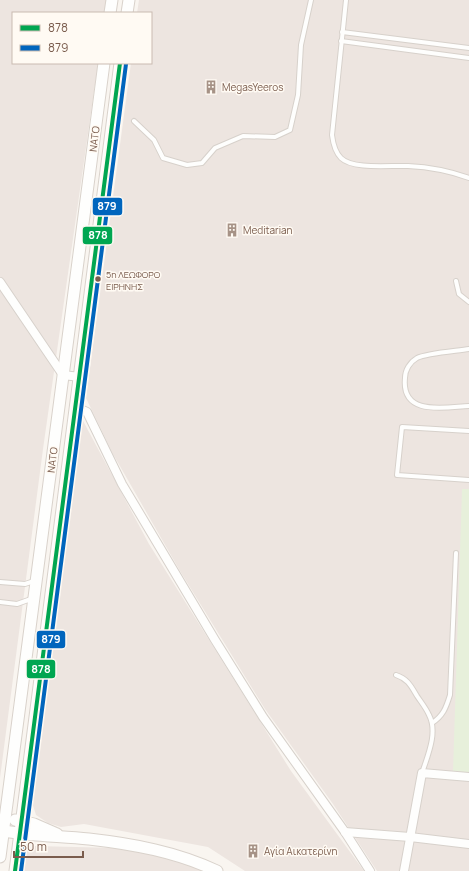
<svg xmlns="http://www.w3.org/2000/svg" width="469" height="871" viewBox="0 0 469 871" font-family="Manrope,sans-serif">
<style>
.industrial{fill:#ede5e0}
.green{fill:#e7f0db}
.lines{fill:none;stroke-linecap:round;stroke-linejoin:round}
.service-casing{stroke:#d7d1cb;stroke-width:6}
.minor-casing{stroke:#d7d1cb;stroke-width:10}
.secondary-casing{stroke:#d9d2cb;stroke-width:13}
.service{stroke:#fefefd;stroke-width:4}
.minor{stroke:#fefefd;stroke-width:8}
.secondary{stroke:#fefefd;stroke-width:11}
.bus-1-casing{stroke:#fffaf3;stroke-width:7}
.bus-2-casing{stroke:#fffaf3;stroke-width:7}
.bus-1{stroke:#00a651;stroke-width:4}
.bus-2{stroke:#0065bd;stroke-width:4}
.bus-dot{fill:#7a5c4d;stroke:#fffaf3;stroke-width:1.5}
.labels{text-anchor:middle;stroke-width:3;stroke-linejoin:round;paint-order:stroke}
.bus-label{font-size:9px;fill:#7a5c4d;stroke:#fffaf3;text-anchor:start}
.poi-label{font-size:10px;fill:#7a5c4d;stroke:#fffaf3;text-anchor:start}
.street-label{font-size:10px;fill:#7a5c4d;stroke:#fffaf3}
.line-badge{stroke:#fffaf3;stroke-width:1.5}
.badge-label{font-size:11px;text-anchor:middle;font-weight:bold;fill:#fff}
</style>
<rect width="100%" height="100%" fill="#f9f5f0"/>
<g class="industrial">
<polygon points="0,0 107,0 105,13 13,13 13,63 98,63 43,449 0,778"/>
<polygon points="139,0 469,0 469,871 377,871 333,804 265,709 180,571 113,454 86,398 131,63 151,63 151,13 137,13"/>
<polygon points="82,419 149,544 291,771 364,871 245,871 208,847 84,824 61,827 48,823 36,815 32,802"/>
<polygon points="35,846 117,848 165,855 203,871 24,871 27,849"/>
</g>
<polygon class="green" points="462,489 469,489 469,773 453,771"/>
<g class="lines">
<g class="service-casing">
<g id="service">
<path d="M346,0L332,135C333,143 335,152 341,158C353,170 392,165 408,166C428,167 450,171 469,178"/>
<polyline points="342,32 469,48"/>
<polyline points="341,41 469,58"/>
<polyline points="134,121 154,140 163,158 187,165 202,163 215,148 243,136 275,137 290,130 298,95 301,45 311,0"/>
<polyline points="456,281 459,294 469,302"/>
<path d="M469,349C457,351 427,353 417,358C410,362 405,370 405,378C401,417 445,407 469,406"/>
<polyline points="469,431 402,427 397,475 469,480"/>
<polyline points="0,582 25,584 34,581"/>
<polyline points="0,602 17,604 31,599"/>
<path d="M396,675C408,679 411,686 417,696C421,702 426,708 429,715C438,732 428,755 422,773"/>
<path d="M432,723C443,716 446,708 450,695L456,553"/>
</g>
</g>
<g class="minor-casing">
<g id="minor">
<polyline points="0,282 63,375 80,377"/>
<polyline points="76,407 87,412 122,484 215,640 263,717 345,832 370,871"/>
<polyline points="345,832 410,837 469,844"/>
<polyline points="404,871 422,773 469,777"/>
</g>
</g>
<g class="secondary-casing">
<g id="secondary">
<polyline points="110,13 112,0"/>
<polyline points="127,13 129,0"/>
<polyline points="15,820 34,824 57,834"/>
<path d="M4,831C32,836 60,836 89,839C133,844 177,852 217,871"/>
<polyline points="0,857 104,63"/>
<polyline points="15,871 120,63"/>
</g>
</g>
<use href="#service" class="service"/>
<use href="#minor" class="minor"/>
<use href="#secondary" class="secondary"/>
<g class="bus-1-casing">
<polyline id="bus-1" points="15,871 120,63"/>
</g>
<g class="bus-2-casing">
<polyline id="bus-2" points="21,871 126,64"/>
</g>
<use href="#bus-1" class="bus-1"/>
<use href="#bus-2" class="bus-2"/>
</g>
<defs>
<g id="building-bare" transform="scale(1.08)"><path d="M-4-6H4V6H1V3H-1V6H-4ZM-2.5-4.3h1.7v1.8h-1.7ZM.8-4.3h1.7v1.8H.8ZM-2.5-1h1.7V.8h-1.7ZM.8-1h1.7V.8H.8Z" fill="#a69286" stroke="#fffaf3" stroke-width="2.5" paint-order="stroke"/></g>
</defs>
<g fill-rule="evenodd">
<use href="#building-bare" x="211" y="87"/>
<use href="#building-bare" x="232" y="230"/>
<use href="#building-bare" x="253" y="851"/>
</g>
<circle class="bus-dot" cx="98" cy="279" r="3.5"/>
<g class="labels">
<g class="bus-label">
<text x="106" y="278">5η ΛΕΩΦΟΡΟ<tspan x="106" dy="12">ΕΙΡΗΝΗΣ</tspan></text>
</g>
<g class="poi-label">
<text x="222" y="91">MegasYeeros</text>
<text x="243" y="234">Meditarian</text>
<text x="264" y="855">Αγία Αικατερίνη</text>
</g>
<g class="street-label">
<text transform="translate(94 139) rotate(-83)" y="4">ΝΑΤΟ</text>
<text transform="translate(52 460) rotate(-83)" y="4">ΝΑΤΟ</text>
</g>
</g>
<g class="line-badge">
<rect x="92" y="197" width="31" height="19" rx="4" fill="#0065bd"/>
<rect x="82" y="226" width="31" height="19" rx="4" fill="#00a651"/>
<rect x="36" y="630" width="30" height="19" rx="4" fill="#0065bd"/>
<rect x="26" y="659" width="30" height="20" rx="4" fill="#00a651"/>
</g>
<g class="badge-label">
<text x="107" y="210">879</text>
<text x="98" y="239">878</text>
<text x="51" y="643">879</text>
<text x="41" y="673">878</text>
</g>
<rect x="12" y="12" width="140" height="52" fill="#fffaf3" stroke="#cabbb1"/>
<rect x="20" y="25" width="20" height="6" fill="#00a651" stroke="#cabbb1"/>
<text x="48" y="32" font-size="12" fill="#7a5c4d">878</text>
<rect x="20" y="45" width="20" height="6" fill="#0065bd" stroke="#cabbb1"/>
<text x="48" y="52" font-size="12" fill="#7a5c4d">879</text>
<path d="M14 851v6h69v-6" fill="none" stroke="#7a5c4d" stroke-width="2"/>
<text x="20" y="851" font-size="12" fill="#7a5c4d" stroke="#fffaf3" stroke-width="3" paint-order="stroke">50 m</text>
</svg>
